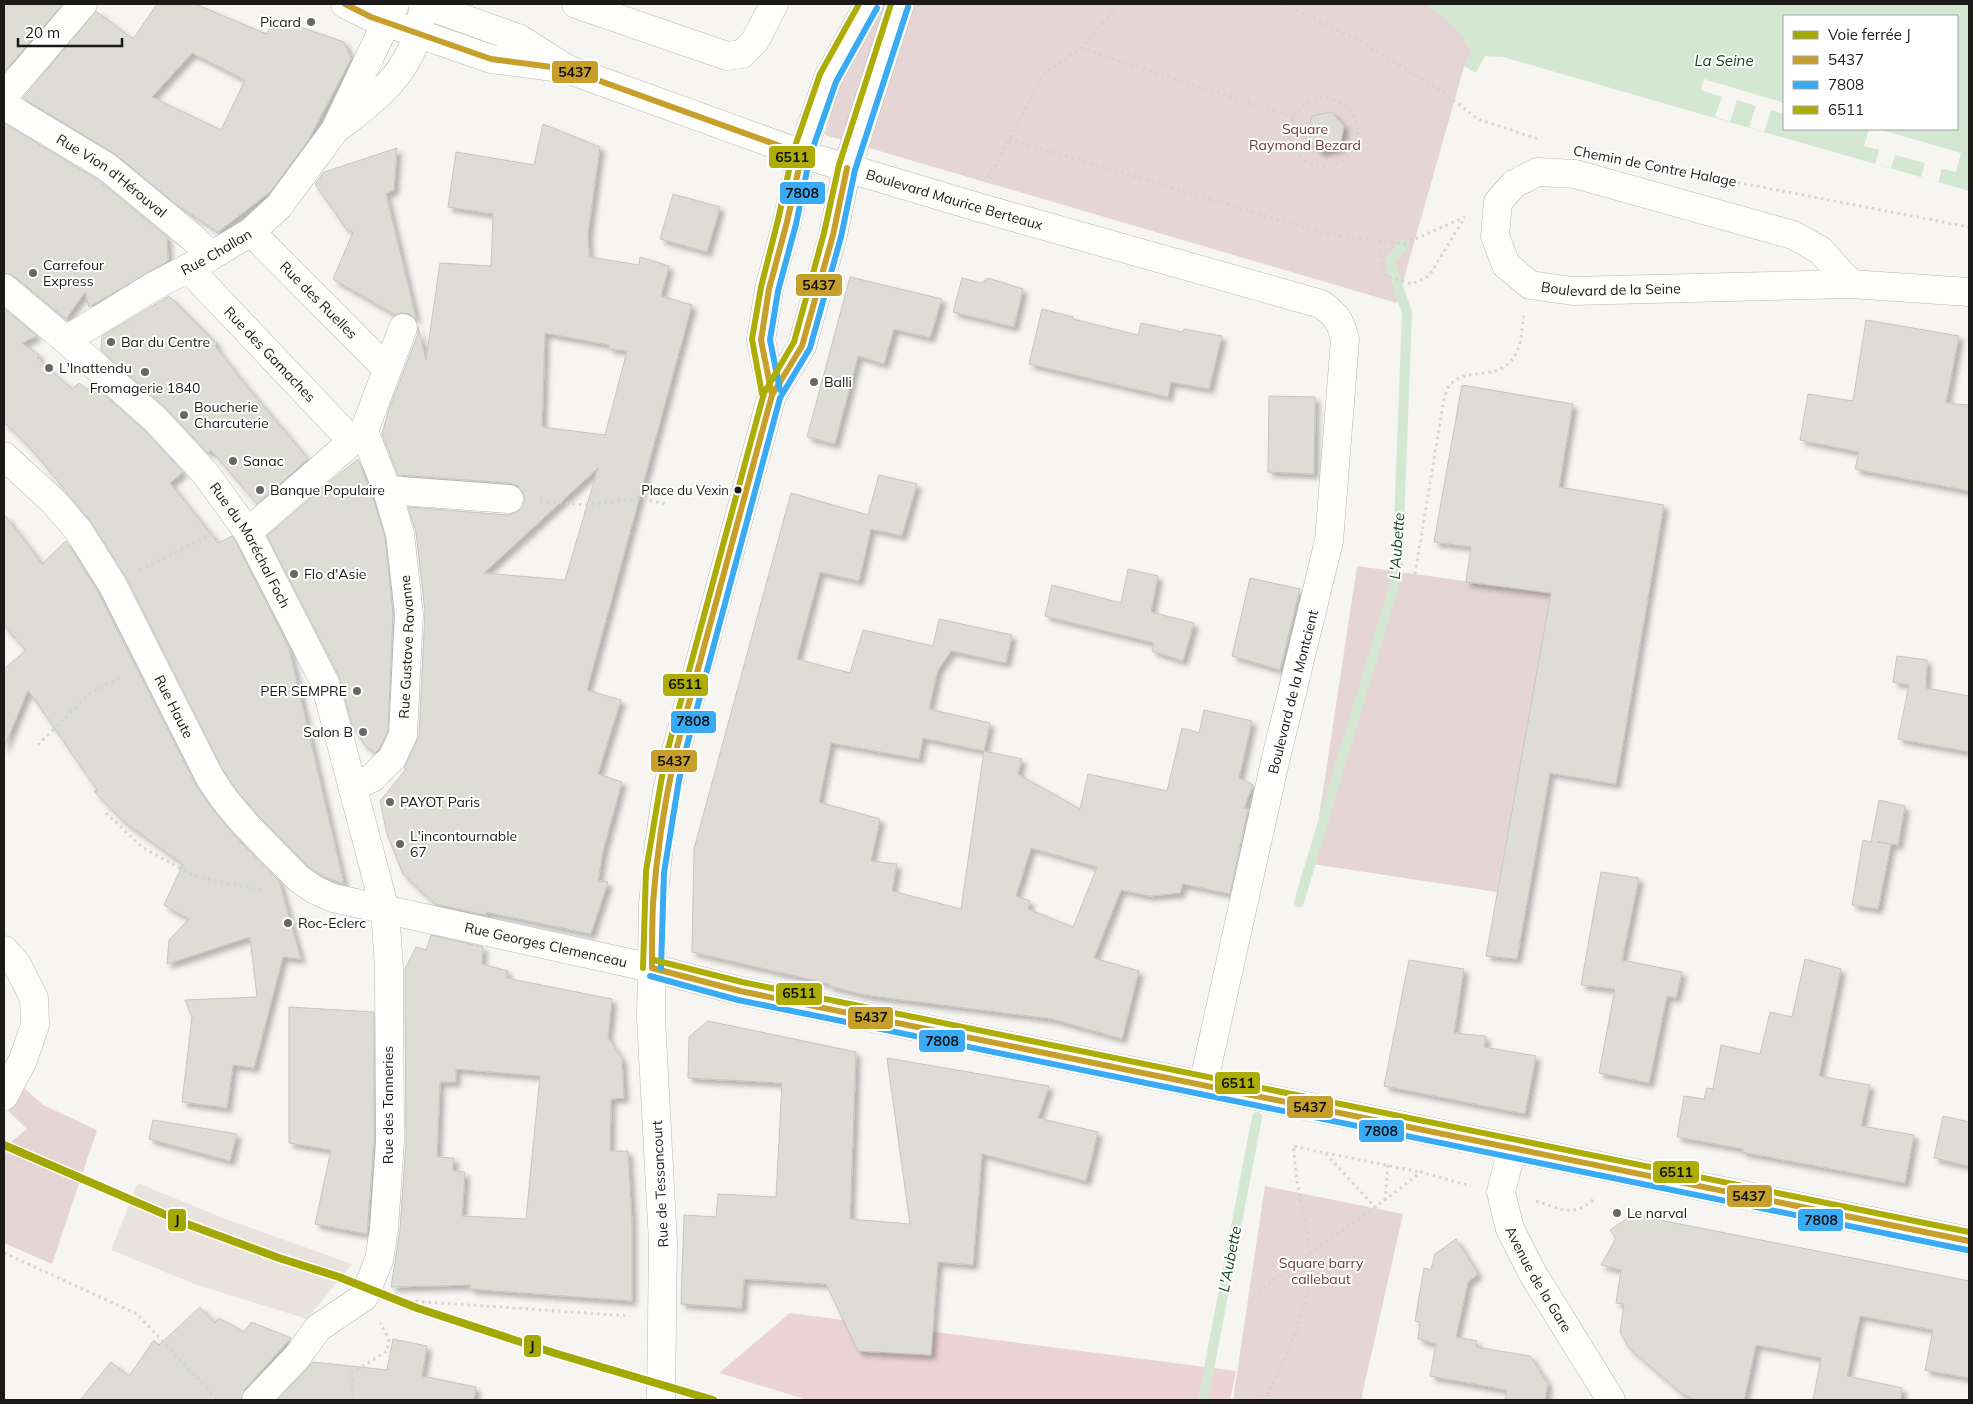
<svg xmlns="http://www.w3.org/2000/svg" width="1973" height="1404" viewBox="0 0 1973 1404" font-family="Mulish,sans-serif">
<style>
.built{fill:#e8e4dd}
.green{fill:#e5d5d4}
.forest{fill:#ecd4d4}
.water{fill:#d3e7d2;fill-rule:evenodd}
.pier{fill:#f7f5f2}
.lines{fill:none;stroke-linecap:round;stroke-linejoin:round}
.stream{stroke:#d3e7d2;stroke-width:10}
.building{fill:#ddddd5;stroke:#c6c5c3;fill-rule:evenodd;filter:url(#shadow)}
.minor-casing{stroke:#b9b7b6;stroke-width:29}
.major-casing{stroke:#b9b7b6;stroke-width:29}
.path{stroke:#d4d4d3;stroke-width:3;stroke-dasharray:2.5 4;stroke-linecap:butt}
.minor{stroke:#fefefd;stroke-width:28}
.major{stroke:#fefefd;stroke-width:28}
.bus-1-casing{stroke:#fff;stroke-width:10}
.bus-2-casing{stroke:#fff;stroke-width:10}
.bus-3-casing{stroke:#fff;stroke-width:10}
.bus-1{stroke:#c6a02a;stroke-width:6}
.bus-2{stroke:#39aaf4;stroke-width:6}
.bus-3{stroke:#adad05;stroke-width:6}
.rail-1-casing{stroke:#fff;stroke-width:11}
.rail-1{stroke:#a4a805;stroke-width:8}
.poi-dot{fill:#686765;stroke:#fff;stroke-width:2}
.bus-dot{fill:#1b1a19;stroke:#fff;stroke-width:2}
.labels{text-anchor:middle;stroke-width:4;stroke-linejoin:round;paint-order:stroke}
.bus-label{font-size:13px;fill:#1b1a19;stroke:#fff;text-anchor:end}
.poi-label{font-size:14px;fill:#1b1a19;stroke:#fff;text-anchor:start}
.park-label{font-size:14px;fill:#6e373b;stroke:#fff}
.street-label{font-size:14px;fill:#1b1a19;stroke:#fff}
.water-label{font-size:15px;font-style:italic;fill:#18431e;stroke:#fff}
.line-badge{stroke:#fff;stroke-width:2}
.pale-badge-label{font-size:14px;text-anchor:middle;font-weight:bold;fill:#111}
</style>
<defs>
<filter id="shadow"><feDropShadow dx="4.5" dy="4.5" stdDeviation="2.5" flood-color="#0004"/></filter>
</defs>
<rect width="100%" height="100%" fill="#f7f5f2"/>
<polygon class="built" points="138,1183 223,1218 352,1264 307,1319 197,1285 111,1250"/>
<g class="green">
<path d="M862,4H1426C1445,19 1462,28 1471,52L1464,67L1397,303L825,135Z"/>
<polygon points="1357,566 1551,593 1497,892 1312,864"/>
<polygon points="24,1088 43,1105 97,1130 52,1264 4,1243 4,1147 27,1129 8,1111"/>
<polygon points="1265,1186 1403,1214 1361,1400 1233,1400"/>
</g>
<polygon class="forest" points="790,1313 1236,1371 1230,1400 808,1400 719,1373"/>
<path class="water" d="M1426,4H1969V191L1503,57L1485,56L1476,73L1464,66L1471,52C1462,28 1445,19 1426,4ZM1784,16H1957V129H1784Z"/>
<g class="pier">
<polygon points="1704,79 1784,103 1784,114 1771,110 1764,132 1749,127 1756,106 1737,100 1730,122 1715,117 1722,97 1701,90"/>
<polygon points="1869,129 1879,129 1961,153 1956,172 1942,169 1938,183 1921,177 1925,163 1895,155 1891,168 1875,164 1879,150 1864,146"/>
</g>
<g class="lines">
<g class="stream">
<polyline points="1299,902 1397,576 1407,313 1390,261 1404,244"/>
<polyline points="1203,1400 1257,1117"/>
</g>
</g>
<g class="building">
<polygon points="4,4 63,4 4,72"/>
<path d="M157,4H195L267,34L274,18L344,42L351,59L309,139L270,192L218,232L172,201L115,154L23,98L96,11L133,39ZM192,53L245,80L221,130L152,97Z"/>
<polygon points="1331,112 1344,126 1340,147 1320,152 1306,136 1312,116"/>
<polygon points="4,123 98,180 167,237 168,261 89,307 85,292 66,319 14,276 4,273"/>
<path d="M543,124L600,147L588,234L589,257L639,265L640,257L669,266L661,296L692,305L587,690L621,700L598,774L622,782L603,851L598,881L608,882L591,934L486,912V915L435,904L403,874L387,834L380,801L406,769L404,768L419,736L425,612L416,532L408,507L508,515L515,513L522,508L525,500L523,493L518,486L510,483L398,475L382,434L389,409L418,334V327L426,360L440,263L491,266L493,214L448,207L456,152L534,165ZM545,333L609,345V349L627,351L605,435L542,427ZM598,468L565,580L484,573Z"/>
<polygon points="397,148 394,190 386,194 417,322 415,318 409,314 401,313 396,315 333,279 353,232 347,230 315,184 324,172"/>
<polygon points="673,194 720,207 707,252 660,239"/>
<polygon points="850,277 942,299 930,338 894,329 884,364 858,356 835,444 807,437"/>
<polygon points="962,278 981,283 988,278 1023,289 1014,327 953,312"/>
<polygon points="169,296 217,344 215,346 248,388 308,459 257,504 211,450 208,453 165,407 101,350 102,336"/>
<polygon points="4,308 37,336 22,343 39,355 37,358 72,389 79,383 93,394 95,386 144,430 183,472 170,483 218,543 232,536 235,540 289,648 344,884 323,876 309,867 257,814 237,791 223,770 126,577 91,522 34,452 12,429 4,423"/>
<polygon points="1042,309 1073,317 1073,319 1138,335 1141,323 1183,332 1184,329 1222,336 1209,389 1171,382 1168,397 1029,364"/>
<polygon points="1866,320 1959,336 1946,403 1969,405 1969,491 1855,469 1859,452 1800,440 1808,394 1853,401"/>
<polygon points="1462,385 1573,404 1559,487 1664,505 1616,784 1550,773 1517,959 1486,956 1551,593 1466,582 1471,547 1434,542"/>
<polygon points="1269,396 1315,397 1314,474 1268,472"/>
<polygon points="358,459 372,495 385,537 393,614 388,731 379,749 375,753 364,744 352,725 339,676 267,536 328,483"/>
<path d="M879,475L917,484L902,536L871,529L859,581L820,572L797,659L850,673L863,630L933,646L939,619L1012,635L1006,663L951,651L938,670L929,709L990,723L984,751L1022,759L1018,774L1080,809L1088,774L1167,791L1182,728L1199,733L1204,710L1252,721L1239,778L1253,785L1244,808L1248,809L1230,894L1183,884L1180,893L1149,896L1121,890L1094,958L1139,971L1122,1039L1052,1019L865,995L829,986L830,984L692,952L694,849L791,493L868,515ZM923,738L984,751L961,909L892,891L897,864L871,861L880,819L819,802L831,743L919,759ZM1031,848L1097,867L1073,927L1028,909L1030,901L1016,896Z"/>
<polygon points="4,514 42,564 66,541 98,592 197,787 213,810 233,834 279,881 301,959 283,957 254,1068 233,1065 227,1108 182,1102 192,1017 185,1000 257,997 250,937 167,964 169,940 189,919 164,905 183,864 123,821 94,791 97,790 28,690 4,748 4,669 26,650 4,626"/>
<polygon points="1128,569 1158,576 1151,612 1194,623 1183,661 1152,651 1154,643 1045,616 1052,585 1121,603"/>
<polygon points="1250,578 1300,589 1280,670 1232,656"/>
<polygon points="1897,656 1927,660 1926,688 1969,696 1969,752 1898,739 1909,685 1893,682"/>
<polygon points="1879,800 1905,806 1898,845 1878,842 1891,844 1878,909 1852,905 1863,840 1871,842"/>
<polygon points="1601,872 1639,878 1622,960 1682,972 1676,998 1667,996 1649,1083 1599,1073 1615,989 1581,985"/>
<path d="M431,935L483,947L482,964L508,971L506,978L612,999L608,1038L622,1059L624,1098L611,1099L610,1151H628L632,1224V1301L470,1289V1285L391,1287L400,1230L406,1142L405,969L416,947L426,950ZM456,1069L540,1076L526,1219L462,1216L465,1172L453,1171L454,1158L437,1157L440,1082H456Z"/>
<polygon points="1805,959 1841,969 1819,1076 1870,1085 1861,1126 1914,1135 1905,1183 1742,1152 1743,1149 1677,1137 1684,1096 1704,1099 1707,1088 1713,1089 1721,1045 1760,1054 1770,1012 1792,1017"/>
<polygon points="1409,960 1464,969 1454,1033 1486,1036 1484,1047 1536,1056 1525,1114 1384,1086"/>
<polygon points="289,1007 374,1012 374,1141 367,1234 315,1224 331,1150 289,1143"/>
<polygon points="708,1021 856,1052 850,1219 910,1224 887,1058 1049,1086 1038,1118 1098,1132 1086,1181 982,1154 973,1265 938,1262 931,1355 858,1351 826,1284 744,1279 742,1308 681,1304 684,1215 716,1217 718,1194 776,1197 782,1083 688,1078 689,1037"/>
<polygon points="1943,1116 1969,1122 1969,1166 1934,1158"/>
<polygon points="153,1120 237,1134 230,1161 149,1139"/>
<polygon points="1638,1211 1644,1217 1969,1281 1969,1378 1925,1370 1933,1330 1860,1316 1847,1376 1902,1388 1901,1400 1813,1400 1821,1358 1756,1345 1744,1400 1695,1400 1680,1392 1629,1348 1620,1332 1624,1304 1616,1303 1621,1270 1601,1265 1616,1238 1610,1230"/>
<polygon points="1456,1239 1478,1274 1468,1282 1456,1337 1477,1341 1476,1347 1530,1356 1548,1384 1545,1400 1505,1400 1507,1390 1430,1376 1436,1344 1418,1339 1420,1322 1415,1321 1424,1268 1431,1270 1435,1254"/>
<polygon points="200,1307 215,1323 219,1318 244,1332 251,1322 291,1338 245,1389 241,1400 80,1400 111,1362 129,1376 154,1340 159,1345"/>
<polygon points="393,1339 427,1346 422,1376 476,1387 474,1400 277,1400 313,1362 387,1370"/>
</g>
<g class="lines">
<g class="minor-casing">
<g id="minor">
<polyline points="576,4 727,56 742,54 755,41 774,4"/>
<polyline points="4,96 83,4"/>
<path id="s1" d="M4,105L107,167L193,238L211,256"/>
<path d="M340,126C367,106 399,81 412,49C418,34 421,19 425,4"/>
<path id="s2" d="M847,168L974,206L1321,304C1336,315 1341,321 1345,340L1329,541L1275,762L1203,1085"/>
<path id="s3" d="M251,232L387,369"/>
<path id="s4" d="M188,268L352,441"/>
<path id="s5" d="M1851,284L1820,250L1793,235L1575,174L1537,172L1514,184L1498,202L1495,236L1506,265L1530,285L1573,291L1851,284L1969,292"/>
<path id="s6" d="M4,288L66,340L155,419L205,473L248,532L325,683L385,910L389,968L390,1141L384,1229L379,1260L364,1297L318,1328L297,1357L256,1400"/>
<path id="s7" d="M66,340L154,286L211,256L251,232L279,206L335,130L395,4"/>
<path id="s8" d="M4,456L53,501L78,530L112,584L210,778L225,800L245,824L299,879L315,890L333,898L652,968"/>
<polyline points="387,490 509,499"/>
<polyline points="248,532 364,431 403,328"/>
<path id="s9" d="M352,787L372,778L392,758L403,735L409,614L400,534L387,490L364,431"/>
<polyline points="4,950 16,963 34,998 35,1025 23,1060 4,1096"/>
<path id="s10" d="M1512,1148L1501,1192L1510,1229L1533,1274L1611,1400"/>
</g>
</g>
<g class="major-casing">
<g id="major">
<polyline points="345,4 371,17 491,59 561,68"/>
<polyline points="423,4 520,39 567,69 802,154 847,168"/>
<polyline points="772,395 761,340 769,289 787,222 802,154 828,78 869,4"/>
<polyline points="652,968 740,991 1969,1241"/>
<polyline points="661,1400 663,1243 651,1018 653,904 659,844 667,791 677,747 772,395 802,346 833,235 847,168 900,4"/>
</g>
</g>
<g class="path">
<polyline points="1284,4 1360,41 1443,92 1478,119 1538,139"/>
<polyline points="1081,48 1293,117"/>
<circle cx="1324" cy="132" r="34"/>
<polyline points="1009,139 1326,234 1404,244 1465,217"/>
<polyline points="987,177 997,163 1043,75 1081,48 1113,12 1115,4"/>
<polyline points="1725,180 1969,227"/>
<polyline points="1379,242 1385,276 1412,284 1429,276 1463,220"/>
<polyline points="540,501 586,505 640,498 667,504"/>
<polyline points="140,570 210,535"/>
<path d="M1415,574L1444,399C1446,393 1448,385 1453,382C1471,366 1504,384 1518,349C1522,340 1522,325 1524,315"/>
<polyline points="38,745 88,695 123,676"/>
<polyline points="106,813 142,847 194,876 265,891"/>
<polyline points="1326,1153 1420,1172"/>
<polyline points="4,1157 67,1170"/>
<polyline points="1385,1200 1388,1165"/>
<path d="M1536,1201C1559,1208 1572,1218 1593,1200L1594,1196"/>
<polyline points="4,1253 137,1314 218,1400"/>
<path d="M1258,1292C1312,1251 1368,1214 1421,1172L1471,1186"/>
<polyline points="396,1300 630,1316"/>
<polyline points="353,1400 352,1373 387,1351 389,1339 380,1323"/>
<path d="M1263,1400C1282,1374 1313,1296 1311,1264C1310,1239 1303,1216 1299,1192C1296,1177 1295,1161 1293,1146L1325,1153L1376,1208"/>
</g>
<use href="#minor" class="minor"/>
<use href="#major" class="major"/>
<g class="bus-1-casing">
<g id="bus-1">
<polyline points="345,4 371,17 491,59 567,69 802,154"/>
<polyline points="772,395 802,346 833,235 847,168"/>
<polyline points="652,968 740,991 1969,1241"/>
<path d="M652,968C652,946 652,924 653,903C657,850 665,798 677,747L772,395L761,340L769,289L787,222L802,154"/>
</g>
</g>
<g class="bus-2-casing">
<g id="bus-2">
<polyline points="780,390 770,340 778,291 796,224 810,156 836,82 877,8"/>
<polyline points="661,968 664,873 679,780 686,749 780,398 810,348 841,237 855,170 908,7"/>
<polyline points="650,976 738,1000 1967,1250"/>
</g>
</g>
<g class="bus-3-casing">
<g id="bus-3">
<polyline points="762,394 752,339 761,287 778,220 793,152 820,74 859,4"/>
<polyline points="654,960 742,982 1969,1232"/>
<polyline points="643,968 646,871 662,776 669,745 764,393 794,342 824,233 839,165 891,4"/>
</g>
</g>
<use href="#bus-1" class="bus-1"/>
<use href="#bus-2" class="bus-2"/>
<use href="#bus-3" class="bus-3"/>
<g class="rail-1-casing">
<polyline id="rail-1" points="4,1145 187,1224 279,1258 339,1277 417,1308 554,1353 713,1400"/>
</g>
<use href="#rail-1" class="rail-1"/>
</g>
<g class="poi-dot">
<circle cx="311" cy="22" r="5"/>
<circle cx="33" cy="273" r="5"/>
<circle cx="111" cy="342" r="5"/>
<circle cx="49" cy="368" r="5"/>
<circle cx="145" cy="372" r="5"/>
<circle cx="814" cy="382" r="5"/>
<circle cx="184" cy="415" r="5"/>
<circle cx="233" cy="461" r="5"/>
<circle cx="260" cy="490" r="5"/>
<circle cx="294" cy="574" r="5"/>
<circle cx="357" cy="691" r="5"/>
<circle cx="363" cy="732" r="5"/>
<circle cx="390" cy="802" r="5"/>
<circle cx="400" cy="844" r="5"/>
<circle cx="288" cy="923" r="5"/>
<circle cx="1617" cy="1213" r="5"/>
</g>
<circle class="bus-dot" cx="738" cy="490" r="4.5"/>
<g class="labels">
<g class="bus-label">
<text x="729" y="495">Place du Vexin</text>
</g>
<g class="poi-label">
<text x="301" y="27" text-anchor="end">Picard</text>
<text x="43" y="270">Carrefour<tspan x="43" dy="16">Express</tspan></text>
<text x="121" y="347">Bar du Centre</text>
<text x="59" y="373">L'Inattendu</text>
<text x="824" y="387">Balli</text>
<text x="145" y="393" text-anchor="middle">Fromagerie 1840</text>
<text x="194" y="412">Boucherie<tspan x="194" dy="16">Charcuterie</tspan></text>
<text x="243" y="466">Sanac</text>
<text x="270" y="495">Banque Populaire</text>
<text x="304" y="579">Flo d'Asie</text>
<text x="347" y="696" text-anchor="end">PER SEMPRE</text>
<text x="353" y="737" text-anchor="end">Salon B</text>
<text x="400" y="807">PAYOT Paris</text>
<text x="410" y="841">L'incontournable<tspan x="410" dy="16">67</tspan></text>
<text x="298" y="928">Roc-Eclerc</text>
<text x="1627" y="1218">Le narval</text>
</g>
<g class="park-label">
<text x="1305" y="134">Square<tspan x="1305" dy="16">Raymond Bezard</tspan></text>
<text x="1321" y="1268">Square barry<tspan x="1321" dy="16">callebaut</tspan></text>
</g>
<g class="street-label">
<text transform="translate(1655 166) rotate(11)" y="5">Chemin de Contre Halage</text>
<text dy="5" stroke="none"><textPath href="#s1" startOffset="129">Rue Vion d'Hérouval</textPath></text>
<text dy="5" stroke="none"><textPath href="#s2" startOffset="112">Boulevard Maurice Berteaux</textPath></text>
<text dy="5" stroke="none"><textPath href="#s7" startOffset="174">Rue Challan</textPath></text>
<text dy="5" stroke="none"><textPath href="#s5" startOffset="569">Boulevard de la Seine</textPath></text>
<text dy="5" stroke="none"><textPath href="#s3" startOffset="96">Rue des Ruelles</textPath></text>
<text dy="5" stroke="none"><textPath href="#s4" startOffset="119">Rue des Gamaches</textPath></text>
<text dy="5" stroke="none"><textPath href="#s6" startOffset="359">Rue du Maréchal Foch</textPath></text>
<text dy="5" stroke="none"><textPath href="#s9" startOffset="164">Rue Gustave Ravanne</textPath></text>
<text transform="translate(1293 692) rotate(-76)" y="5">Boulevard de la Montcient</text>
<text dy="5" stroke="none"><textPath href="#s8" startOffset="306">Rue Haute</textPath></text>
<text dy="5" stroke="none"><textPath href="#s8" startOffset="778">Rue Georges Clemenceau</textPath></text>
<text transform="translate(388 1105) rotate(-90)" y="5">Rue des Tanneries</text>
<text transform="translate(660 1184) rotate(-93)" y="5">Rue de Tessancourt</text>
<text dy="5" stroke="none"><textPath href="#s10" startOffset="141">Avenue de la Gare</textPath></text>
</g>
<g class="water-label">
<text x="1724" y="66">La Seine</text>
<text transform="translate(1397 546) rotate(-86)" y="5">L'Aubette</text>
<text transform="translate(1230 1259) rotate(-79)" y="5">L'Aubette</text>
</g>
</g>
<g class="line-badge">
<rect x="551" y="60" width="48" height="24" rx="5" fill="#c6a02a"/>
<rect x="768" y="145" width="48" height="24" rx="5" fill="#adad05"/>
<rect x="779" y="181" width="47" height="24" rx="5" fill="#39aaf4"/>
<rect x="795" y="273" width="48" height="24" rx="5" fill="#c6a02a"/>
<rect x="662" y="673" width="47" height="24" rx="5" fill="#adad05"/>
<rect x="670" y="710" width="47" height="24" rx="5" fill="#39aaf4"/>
<rect x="650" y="749" width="48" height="24" rx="5" fill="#c6a02a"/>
<rect x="775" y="982" width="48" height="24" rx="5" fill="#adad05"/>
<rect x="847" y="1006" width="47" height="24" rx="5" fill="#c6a02a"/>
<rect x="918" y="1029" width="48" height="24" rx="5" fill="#39aaf4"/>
<rect x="1214" y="1071" width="47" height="24" rx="5" fill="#adad05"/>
<rect x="1286" y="1095" width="48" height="24" rx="5" fill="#c6a02a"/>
<rect x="1358" y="1119" width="47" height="24" rx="5" fill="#39aaf4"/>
<rect x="1652" y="1160" width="48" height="24" rx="5" fill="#adad05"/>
<rect x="1726" y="1184" width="47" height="24" rx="5" fill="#c6a02a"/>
<rect x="167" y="1208" width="20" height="24" rx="5" fill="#a4a805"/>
<rect x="1797" y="1208" width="47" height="24" rx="5" fill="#39aaf4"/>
<rect x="523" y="1334" width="19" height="24" rx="5" fill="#a4a805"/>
</g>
<g class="pale-badge-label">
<text x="575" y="77">5437</text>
<text x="792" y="162">6511</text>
<text x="802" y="198">7808</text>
<text x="819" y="290">5437</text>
<text x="685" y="689">6511</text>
<text x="693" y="726">7808</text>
<text x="674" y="766">5437</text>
<text x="799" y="998">6511</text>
<text x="871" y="1022">5437</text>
<text x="942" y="1046">7808</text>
<text x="1238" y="1088">6511</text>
<text x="1310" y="1112">5437</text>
<text x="1381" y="1136">7808</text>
<text x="1676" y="1177">6511</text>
<text x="1749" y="1201">5437</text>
<text x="177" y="1225">J</text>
<text x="1821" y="1225">7808</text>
<text x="532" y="1351">J</text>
</g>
<rect width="1973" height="1404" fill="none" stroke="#1b1a19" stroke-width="10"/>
<rect x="1783" y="15" width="175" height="115" fill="#ffffff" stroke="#a4a3a3"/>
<rect x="1793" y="31" width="25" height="8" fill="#a4a805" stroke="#a4a3a3"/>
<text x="1828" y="40" font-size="15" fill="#1b1a19">Voie ferrée J</text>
<rect x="1793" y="56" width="25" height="8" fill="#c6a02a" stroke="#a4a3a3"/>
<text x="1828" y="65" font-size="15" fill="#1b1a19">5437</text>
<rect x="1793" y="81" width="25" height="8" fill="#39aaf4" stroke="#a4a3a3"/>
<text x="1828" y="90" font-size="15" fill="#1b1a19">7808</text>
<rect x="1793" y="106" width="25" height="8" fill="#adad05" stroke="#a4a3a3"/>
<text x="1828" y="115" font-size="15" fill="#1b1a19">6511</text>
<path d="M18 38v8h104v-8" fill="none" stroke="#1b1a19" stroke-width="2.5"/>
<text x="25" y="38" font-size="15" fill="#1b1a19" stroke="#ffffff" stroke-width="4" paint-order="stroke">20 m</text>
</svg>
